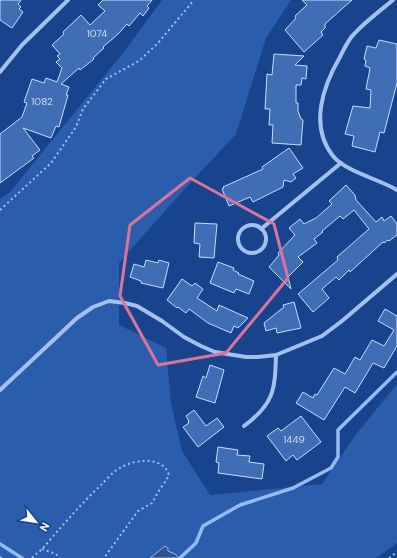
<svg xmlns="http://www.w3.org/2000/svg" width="397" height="558" viewBox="0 0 397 558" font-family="'DM Sans',sans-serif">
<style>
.green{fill:#2a5dab}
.water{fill:#325389;stroke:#95bbf1}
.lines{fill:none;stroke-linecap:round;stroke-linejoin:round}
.stream{stroke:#95bbf1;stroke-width:3.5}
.building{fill:#406eb5;stroke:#c9dcfb}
.path{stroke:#a2c1ef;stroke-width:2;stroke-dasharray:2 3;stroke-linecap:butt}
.minor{stroke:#a2c1ef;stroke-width:4}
.marked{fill:none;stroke:#da749d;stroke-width:3;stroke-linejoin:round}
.labels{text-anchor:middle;stroke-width:3;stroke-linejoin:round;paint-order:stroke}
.number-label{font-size:10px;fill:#cfdbec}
</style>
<rect width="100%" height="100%" fill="#17448d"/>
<polygon class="green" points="162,0 291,0 266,38 236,134 180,194 119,263 119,325 166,348 171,403 182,451 210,495 322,484 357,433 397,384 397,543 376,558 0,558 0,199 10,192 123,53"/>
<polygon class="water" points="165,546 168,548 168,551 175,554 179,558 150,558"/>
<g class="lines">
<g class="stream">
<polyline points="0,544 22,558"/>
<polyline points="180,558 196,543 203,526 240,505 293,488 331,468 338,457 338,430 397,372"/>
</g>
</g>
<g class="building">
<polygon points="0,0 21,0 18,4 21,7 19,9 23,12 12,28 0,20"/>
<polygon points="103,0 152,0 147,6 149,8 143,16 140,13 129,26 127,24 118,34 103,47 104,48 93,58 94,59 80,70 79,68 61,84 69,87 66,95 68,95 59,127 56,126 51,138 23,128 40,150 32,156 34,158 0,183 0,134 22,117 27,103 24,102 32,79 44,83 46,78 57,82 62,68 56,62 60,59 57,56 60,54 52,45 64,34 63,32 81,15 90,25 105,11 98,5"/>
<polygon points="302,0 352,0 325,24 325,28 321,32 323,35 304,52 285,30 296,18 295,16 307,5"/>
<polygon points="379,40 397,44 397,83 384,133 380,132 375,152 352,146 354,136 345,134 353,106 370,108 371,90 366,89 370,68 365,66 366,60 364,59 367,46 376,48"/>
<polygon points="274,54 304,56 295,65 307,66 306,79 302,78 301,85 296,85 296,103 298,103 298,111 301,119 303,120 301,145 272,143 273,125 269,125 270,109 265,109 267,74 272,75"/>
<polygon points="289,148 303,168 293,174 296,178 291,182 284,180 283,187 253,202 250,197 229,206 222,189 224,188 223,187 263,169 262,167"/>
<polygon points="346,185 355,195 356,200 376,222 382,217 384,221 391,216 397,224 397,235 389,241 388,240 384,243 383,242 350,272 349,270 339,280 336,277 322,289 329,298 313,312 298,294 338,260 337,257 369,229 354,210 343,219 340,216 322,231 323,232 314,239 317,243 298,257 303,262 288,277 291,289 269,267 279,255 278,253 295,235 289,228 300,219 304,224 316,218 332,204 329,201"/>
<polygon points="195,223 217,224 214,258 199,257 200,244 194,243"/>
<polygon points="146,260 158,263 159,260 169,263 163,288 141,283 141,281 130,277 134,264 144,267"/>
<polygon points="218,262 234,268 233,270 239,273 238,274 254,281 249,294 236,289 234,293 210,283"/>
<polygon points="182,279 192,286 195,283 203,289 197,298 217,311 219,305 248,318 238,328 234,326 231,333 208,323 189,309 186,313 178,307 177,308 167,300"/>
<polygon points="294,302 301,328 277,333 276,328 266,331 264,323 284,307 283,305"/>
<polygon points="385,309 397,316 397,346 384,368 373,363 355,393 345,387 324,420 296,403 303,392 313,398 315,394 317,395 334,368 345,374 355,357 360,360 372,340 384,346 394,330 378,321"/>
<polygon points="210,365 224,370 215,403 196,397 203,376 206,378"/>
<polygon points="194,410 206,426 217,418 224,427 198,447 183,427 189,423 188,422 189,421 186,416"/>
<polygon points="301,416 321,442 297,460 293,455 286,461 267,436 278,428 281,431"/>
<polygon points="218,447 238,450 237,455 250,456 249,462 264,464 262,479 218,473 219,463 216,462"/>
</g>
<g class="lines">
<g class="path">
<polyline points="0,210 51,163 76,127 83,109 106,79 139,61 158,43 194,0"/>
<polyline points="42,549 56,554 60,558"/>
<polyline points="0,557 2,558"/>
<path d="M32,558C36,554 40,551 43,548C62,526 80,505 101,485C107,479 114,470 122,467C136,459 163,456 169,475L165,482L160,489L152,503L138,511L104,558"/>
<polyline points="389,558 397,552"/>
</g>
<g class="minor">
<path d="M393,0C380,11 366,21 354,34C348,40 344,49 340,57C323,86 309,126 333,156C346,172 379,179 397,190"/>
<polyline points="0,72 22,45 68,0"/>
<circle cx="252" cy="239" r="14"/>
<polyline points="261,229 341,163"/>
<polyline points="0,390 77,318 93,307 109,301 125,303 137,306 162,321 184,337 201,346 215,352 246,357 258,357 276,355 322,336 342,321 397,274"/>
<path d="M244,426C274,404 275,390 276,355"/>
</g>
</g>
<path class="marked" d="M190,178L274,224L288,278L226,353L158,365L120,296L130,225Z"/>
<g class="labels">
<g class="number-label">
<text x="97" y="37">1074</text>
<text x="42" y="105">1082</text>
<text x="294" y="443">1449</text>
</g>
</g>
<g transform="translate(36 522) rotate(120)" stroke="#17448d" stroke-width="3" paint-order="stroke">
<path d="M0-3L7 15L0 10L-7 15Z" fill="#ffffff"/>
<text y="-6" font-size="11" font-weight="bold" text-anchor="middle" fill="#ffffff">N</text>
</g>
</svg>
